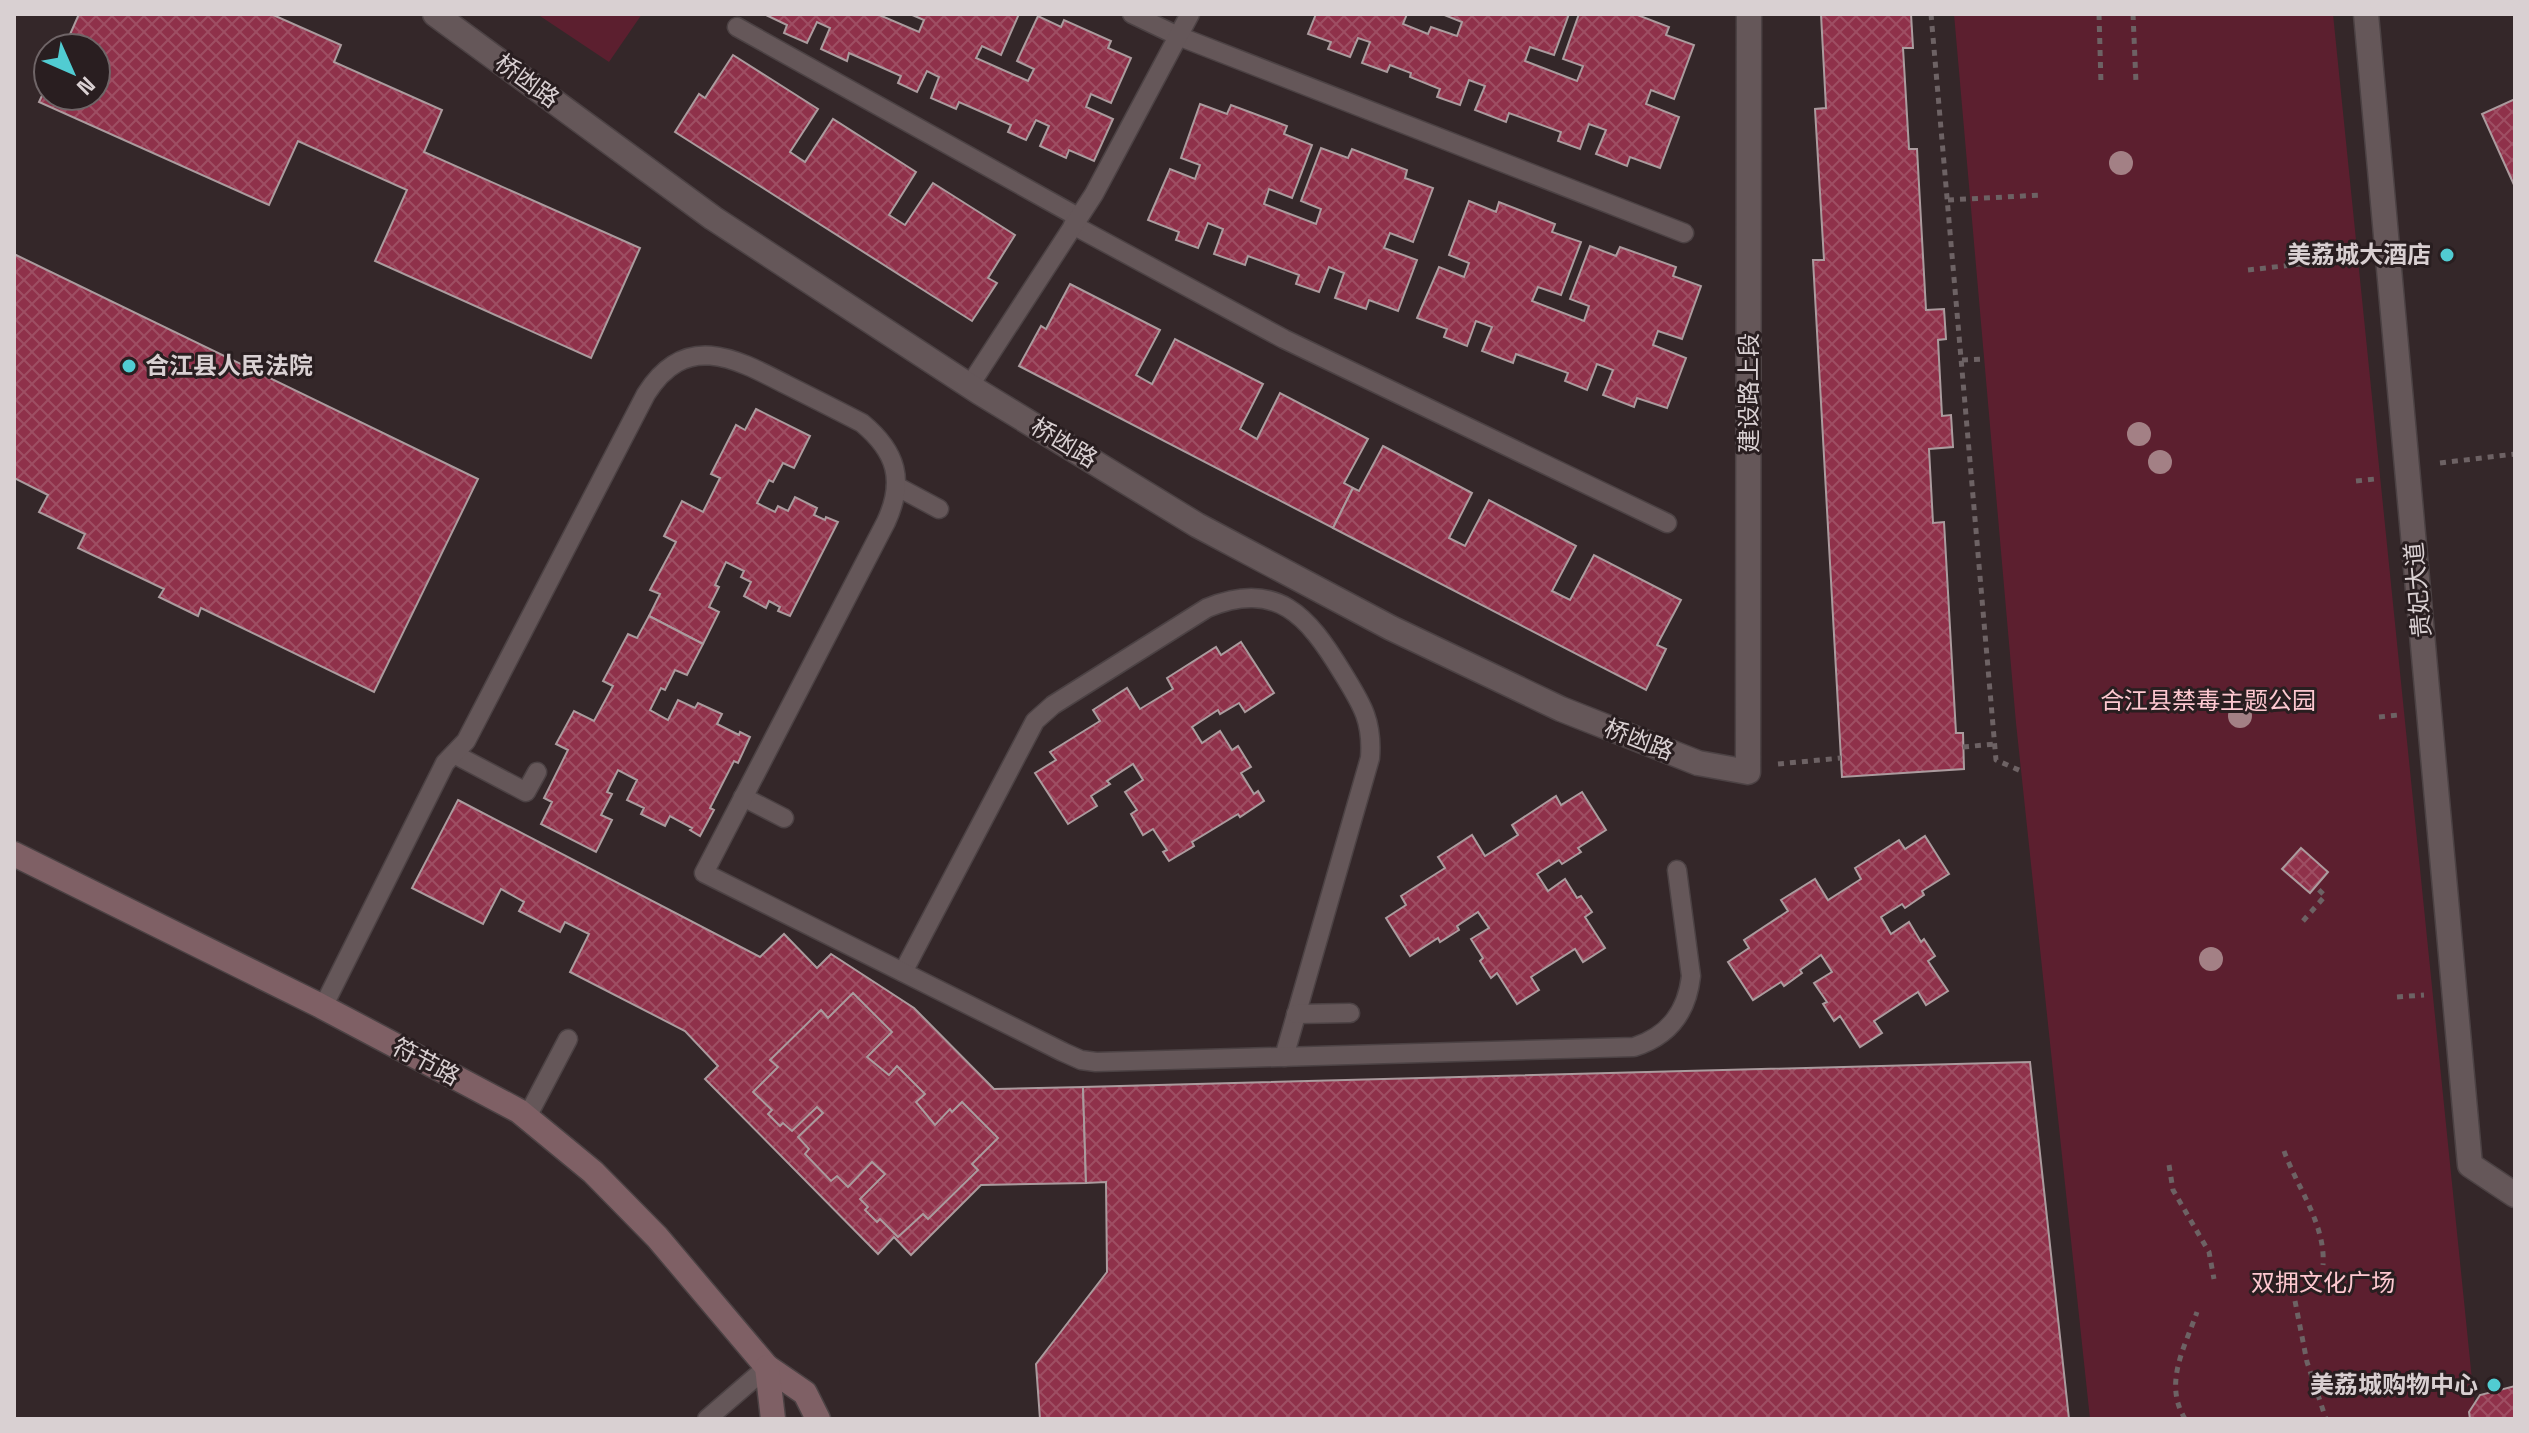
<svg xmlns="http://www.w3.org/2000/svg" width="2529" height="1433" viewBox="0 0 2529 1433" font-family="'Space Grotesk','Noto Sans SC',sans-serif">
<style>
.green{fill:#5c1f2f}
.building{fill:url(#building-cross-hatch);stroke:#ab9b9e;stroke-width:2}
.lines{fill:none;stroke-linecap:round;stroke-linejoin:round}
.lane-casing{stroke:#4c4244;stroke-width:21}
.street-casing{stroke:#4c4244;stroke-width:27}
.secondary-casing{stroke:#4c4244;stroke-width:27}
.path{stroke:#6d6264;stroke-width:5;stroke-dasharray:6 6;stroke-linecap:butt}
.lane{stroke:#655759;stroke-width:18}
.street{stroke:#655759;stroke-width:24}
.secondary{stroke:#7f6065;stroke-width:24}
.tree{fill:#a38085}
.poi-dot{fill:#51ccd2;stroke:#291e20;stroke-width:3}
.labels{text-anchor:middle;stroke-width:6;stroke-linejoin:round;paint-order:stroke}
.street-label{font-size:24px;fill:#d9d0d2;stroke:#291e20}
.poi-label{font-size:24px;font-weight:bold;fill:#d9d0d2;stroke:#291e20;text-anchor:end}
.park-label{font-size:24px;fill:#fec8d0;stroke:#291e20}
</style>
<defs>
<pattern id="building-cross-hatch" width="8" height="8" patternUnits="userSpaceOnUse" patternTransform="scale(2)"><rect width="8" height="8" fill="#8f314a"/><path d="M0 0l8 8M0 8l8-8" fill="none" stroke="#9e4e63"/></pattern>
</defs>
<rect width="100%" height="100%" fill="#342729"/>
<g class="green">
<polygon points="537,14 642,14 609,62"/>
<polygon points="1954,14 2333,14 2476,1419 2090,1419 2016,723"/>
</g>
<g class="building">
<polygon points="79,14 271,14 341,45 334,62 442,110 424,152 640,248 591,358 375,261 407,190 298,141 269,205 39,102 48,83 48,96 96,96 96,48 64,48"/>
<polygon points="764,14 877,14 919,32 924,20 910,14 1019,14 1001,55 982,46 976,58 1028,81 1034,69 1017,61 1038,16 1061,27 1064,20 1111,41 1108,48 1131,58 1111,103 1091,94 1086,107 1113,119 1094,161 1069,150 1066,158 1040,146 1049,126 1036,120 1026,140 1008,132 1011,125 984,113 959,102 956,109 931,98 939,77 927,71 917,92 898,83 901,76 874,64 849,53 847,61 821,49 830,28 817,22 807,43 784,33 787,25"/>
<polygon points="1316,14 1407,14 1403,24 1428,34 1431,27 1457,36 1462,22 1442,14 1569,14 1554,55 1530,47 1525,61 1577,81 1583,66 1563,59 1579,14 1635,14 1669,27 1666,35 1694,45 1674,99 1651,90 1646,104 1679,117 1660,168 1630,157 1627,166 1596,154 1606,130 1589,124 1580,149 1558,141 1561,132 1509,113 1506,122 1475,110 1485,86 1469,80 1460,105 1437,97 1440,89 1410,77 1411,73 1390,65 1387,72 1362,63 1370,42 1358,38 1350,57 1328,49 1331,42 1308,34"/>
<polygon points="1821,14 1911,14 1913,48 1903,48 1909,149 1917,149 1926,310 1944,309 1946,339 1938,340 1942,416 1951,415 1953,447 1929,449 1933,523 1944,522 1956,733 1963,733 1964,769 1842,777 1813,260 1824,260 1815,109 1826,108"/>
<polygon points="733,55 818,109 790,152 805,162 833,119 916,172 889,215 905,225 933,183 1015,235 988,278 997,283 972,321 675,132 699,94 705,98"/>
<polygon points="2515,99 2515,187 2482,114"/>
<polygon points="1200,104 1227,114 1231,105 1287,126 1284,134 1312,145 1292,198 1269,189 1264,204 1316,224 1321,209 1301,201 1321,148 1348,158 1352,149 1407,170 1405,178 1433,188 1413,242 1390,233 1384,248 1417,260 1398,311 1369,300 1366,309 1335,298 1344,273 1329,267 1319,292 1296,284 1299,275 1248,256 1245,265 1214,254 1223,229 1208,223 1198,248 1176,240 1179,232 1148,220 1170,169 1195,179 1200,165 1181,158"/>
<polygon points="1469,201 1496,212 1499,202 1555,224 1552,232 1581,242 1561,295 1538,287 1532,301 1584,321 1589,306 1570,299 1590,246 1616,256 1620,247 1676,267 1673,276 1701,286 1682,339 1658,331 1653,345 1686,358 1667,408 1637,398 1634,407 1603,395 1613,370 1597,364 1587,390 1565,381 1568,373 1516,354 1513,363 1482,351 1492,327 1476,321 1467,346 1444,337 1447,329 1417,318 1439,267 1464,277 1469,263 1449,255"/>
<polygon points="14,254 478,479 374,692 201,608 198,616 159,597 164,589 78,548 85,534 39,512 48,495 14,478"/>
<polygon points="1070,284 1160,330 1136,375 1152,384 1175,339 1263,384 1240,429 1257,439 1280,393 1368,439 1344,483 1353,488 1333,528 1019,366 1041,326 1046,329"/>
<polygon points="756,409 810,436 794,468 783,463 773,482 769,480 757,503 775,512 778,506 788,511 795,497 817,508 814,515 825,520 826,517 838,522 790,616 778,611 780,607 769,601 766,608 744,596 751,582 741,577 744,571 726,562 715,585 719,587 709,607 719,612 703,644 649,616 660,594 650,590 676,542 664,536 682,501 703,512 720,478 711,474 736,425 745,430"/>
<polygon points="1383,446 1472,493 1449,538 1465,546 1489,500 1576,546 1552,591 1570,600 1594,555 1681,600 1657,645 1666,649 1646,690 1333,528 1353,488 1359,491"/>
<polygon points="649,616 703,644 687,675 675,670 665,690 661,688 650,710 668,720 678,700 695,708 698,703 722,714 717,724 739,735 740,732 750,737 738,763 734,761 710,808 714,810 700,836 690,830 692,828 670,816 665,826 641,814 644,808 627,800 637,780 618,770 607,792 612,794 601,815 612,820 596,852 541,824 552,802 544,798 568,750 556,744 574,711 594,721 613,686 603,681 628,634 637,638"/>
<polygon points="1241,642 1274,693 1245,712 1239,703 1220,714 1218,710 1192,727 1202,743 1220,731 1232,750 1238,746 1251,767 1241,773 1254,794 1258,791 1264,801 1240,817 1238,814 1192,842 1194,846 1169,861 1163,852 1167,850 1153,829 1143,835 1131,814 1137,810 1125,792 1143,780 1133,764 1107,781 1110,784 1091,796 1097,806 1068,824 1035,773 1056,760 1050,752 1100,721 1093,710 1127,688 1140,709 1173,689 1167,678 1216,647 1221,655"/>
<polygon points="1582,792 1606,830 1578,848 1581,852 1562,864 1559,860 1537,874 1548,891 1565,879 1577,898 1581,896 1592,912 1585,917 1605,948 1583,962 1575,949 1531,977 1539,990 1517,1004 1497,973 1491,978 1480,961 1483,958 1471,939 1489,928 1478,912 1457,926 1459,930 1440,942 1438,938 1410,956 1386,918 1406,905 1401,896 1445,868 1438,857 1472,835 1485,856 1518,835 1512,825 1556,796 1561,805"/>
<polygon points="458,800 760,957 784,934 817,968 831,954 914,1008 994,1089 1083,1087 1086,1183 981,1185 911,1255 894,1237 878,1254 705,1079 718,1066 685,1031 570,972 589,934 565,922 560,932 519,911 524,902 501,889 483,924 412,888"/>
<polygon points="1925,836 1949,874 1922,891 1924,895 1905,908 1902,904 1881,917 1891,934 1909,922 1921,942 1924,939 1935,956 1928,961 1948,991 1926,1005 1918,992 1874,1021 1882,1033 1860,1047 1840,1016 1834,1021 1823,1004 1827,1002 1814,983 1832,972 1821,955 1800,970 1802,973 1784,986 1781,982 1753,1000 1728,962 1749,948 1744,940 1788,911 1781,900 1815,879 1828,900 1861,879 1855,868 1899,840 1905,849"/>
<polygon points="2301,848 2328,872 2310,893 2282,869"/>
<polygon points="853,993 892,1032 867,1057 889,1075 897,1066 925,1094 916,1102 935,1125 950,1109 952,1112 962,1102 998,1138 972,1164 978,1170 928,1219 923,1214 898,1237 880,1219 877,1222 865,1210 868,1207 860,1199 885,1174 872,1162 848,1187 837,1176 831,1181 805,1154 809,1149 798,1137 823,1113 817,1107 792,1131 783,1123 780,1126 768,1114 772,1110 753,1092 778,1067 770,1060 821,1010 828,1018"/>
<polygon points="2030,1062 2069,1419 1040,1419 1036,1364 1107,1272 1106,1182 1086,1183 1083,1087"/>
<polygon points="2515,1386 2515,1419 2470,1419 2469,1412 2480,1395"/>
</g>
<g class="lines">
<g class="lane-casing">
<g id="lane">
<polyline points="1132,14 1178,36 1684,233"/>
<polyline points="737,27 1078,217"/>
<polyline points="1073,225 1284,339 1667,523"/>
<polyline points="970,385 1094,194 1190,14"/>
<polyline points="896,486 939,509"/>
<polyline points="454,754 526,792 537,772"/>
<polyline points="743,797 784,818"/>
<path d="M903,972L1035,721L1053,705L1207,608C1277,579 1308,616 1342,672C1361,703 1373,720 1370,758L1284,1057"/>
<path d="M323,1007L445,763L466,741L646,394C685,332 733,357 785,384C811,397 837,410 862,423C897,452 905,481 886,522L704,873L1063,1052L1081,1060L1096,1062L1634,1047C1669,1036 1687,1012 1691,976L1677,870"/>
<polyline points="1296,1014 1350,1013"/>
<polyline points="527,1117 568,1039"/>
<polyline points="707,1419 767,1367"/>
</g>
</g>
<g class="street-casing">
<g id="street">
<polyline points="435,14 713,218 979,392 1197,525 1391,628 1561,709 1698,763 1748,772 1749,14"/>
<polyline points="2366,14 2470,1165 2515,1195"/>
</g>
</g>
<g class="secondary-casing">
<g id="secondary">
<polyline points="14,854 319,1005 519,1111 593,1172 657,1237 767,1367 805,1393 818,1419"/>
<polyline points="767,1367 773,1419"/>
</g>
</g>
<g class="path">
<polyline points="1931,14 1996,760 2021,771"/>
<polyline points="2099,14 2101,84"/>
<polyline points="2133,14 2136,83"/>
<polyline points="1948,200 2042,195"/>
<polyline points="2248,270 2354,258"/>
<polyline points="1962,360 1984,359"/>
<polyline points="2440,463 2515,454"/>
<polyline points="2356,481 2375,479"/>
<polyline points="2379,717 2398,715"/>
<polyline points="1963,747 1995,744"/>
<polyline points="1778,764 1841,758"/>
<polyline points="2303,921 2325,896 2316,887"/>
<polyline points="2397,997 2424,995"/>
<path d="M2284,1151C2297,1187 2326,1225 2323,1265"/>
<polyline points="2169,1165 2173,1190 2209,1252 2214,1279"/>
<polyline points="2295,1301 2307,1362 2326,1419"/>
<path d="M2185,1419C2163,1383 2185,1347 2197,1312"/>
</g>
<use href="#lane" class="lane"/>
<use href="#street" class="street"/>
<use href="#secondary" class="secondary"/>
</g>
<g class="tree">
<circle cx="2121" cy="163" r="12"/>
<circle cx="2139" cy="434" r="12"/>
<circle cx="2160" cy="462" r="12"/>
<circle cx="2240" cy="716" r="12"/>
<circle cx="2211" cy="959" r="12"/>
</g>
<g class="poi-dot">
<circle cx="2447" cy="255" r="8"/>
<circle cx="129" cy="366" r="8"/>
<circle cx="2494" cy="1385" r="8"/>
</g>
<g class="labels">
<g class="street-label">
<text transform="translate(527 81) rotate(36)" y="8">桥凼路</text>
<text transform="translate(1749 393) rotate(-90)" y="8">建设路上段</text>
<text transform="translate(1064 443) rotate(31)" y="8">桥凼路</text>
<text transform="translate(2418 590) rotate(-95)" y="8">贵妃大道</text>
<text transform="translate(1639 740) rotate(21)" y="8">桥凼路</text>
<text transform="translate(426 1062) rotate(28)" y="8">符节路</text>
</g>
<g class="poi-label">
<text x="2431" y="263">美荔城大酒店</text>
<text x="145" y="374" text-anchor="start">合江县人民法院</text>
<text x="2478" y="1393">美荔城购物中心</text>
</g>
<g class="park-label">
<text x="2208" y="709">合江县禁毒主题公园</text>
<text x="2323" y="1291">双拥文化广场</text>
</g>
</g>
<rect width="2529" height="1433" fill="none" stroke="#d9d0d2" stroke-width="32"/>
<g transform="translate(72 72) rotate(135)"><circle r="38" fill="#291e20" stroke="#6f6567" stroke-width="2"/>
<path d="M0-6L14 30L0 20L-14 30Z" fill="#51ccd2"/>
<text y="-12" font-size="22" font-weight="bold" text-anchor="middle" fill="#d9d0d2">N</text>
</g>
</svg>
